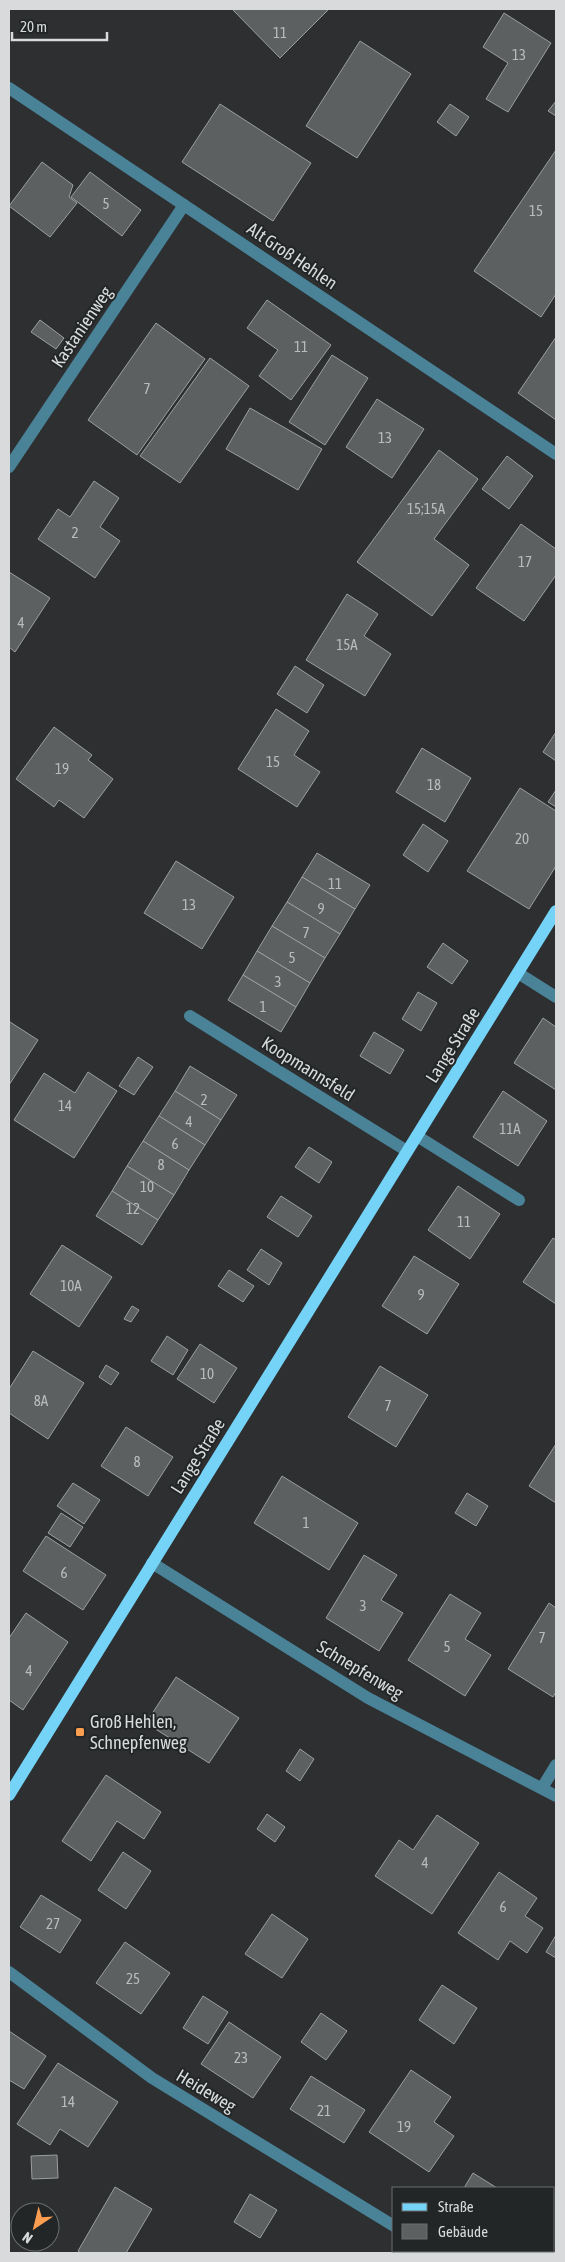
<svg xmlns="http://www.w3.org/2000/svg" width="565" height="2262" viewBox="0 0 565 2262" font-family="'Asap Condensed',sans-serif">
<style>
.building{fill:#5d6061;stroke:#9b9fa0}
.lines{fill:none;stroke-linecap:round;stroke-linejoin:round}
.minor{stroke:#4a8398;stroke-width:12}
.major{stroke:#75d3f7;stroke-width:12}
.poi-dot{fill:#fb9e50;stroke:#232627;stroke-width:2}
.labels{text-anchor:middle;stroke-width:4;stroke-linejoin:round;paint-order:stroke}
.number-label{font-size:15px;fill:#b9bcbc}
.street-label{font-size:18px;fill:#d8dadb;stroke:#232627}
.poi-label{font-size:18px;fill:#d8dadb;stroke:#232627;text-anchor:start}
</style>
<rect width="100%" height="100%" fill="#2d2f31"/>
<g class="building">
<polygon points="232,9 329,9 280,58"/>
<polygon points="504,13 551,43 508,112 486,99 508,63 483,47"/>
<polygon points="360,41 411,74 357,158 306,126"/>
<polygon points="556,101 556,116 548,111"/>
<polygon points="220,104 311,163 273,221 182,162"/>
<polygon points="450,104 469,117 456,136 437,122"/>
<polygon points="556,150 556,294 541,317 474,271"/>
<polygon points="42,162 73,185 69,197 77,203 50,237 9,206"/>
<polygon points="90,172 141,210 122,236 71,197"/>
<polygon points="267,300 331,345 291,400 259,376 278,350 247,328"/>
<polygon points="40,320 64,338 56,349 31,332"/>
<polygon points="156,323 205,359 137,455 88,420"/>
<polygon points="556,337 556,420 518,393"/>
<polygon points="332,355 368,378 325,445 289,422"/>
<polygon points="210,358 249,386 180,483 140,456"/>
<polygon points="377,399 424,429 392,478 346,447"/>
<polygon points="250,408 322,449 298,490 226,449"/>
<polygon points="439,450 478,479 434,539 469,565 432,616 357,562"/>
<polygon points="507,456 533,476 509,509 482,489"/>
<polygon points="94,481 119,498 100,527 120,541 95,578 38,539 58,509 70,517"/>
<polygon points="521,524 556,549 556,575 524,621 476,588"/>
<polygon points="9,572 50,598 15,652 9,647"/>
<polygon points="347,594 378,614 364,636 391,654 365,696 306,660"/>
<polygon points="295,666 324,685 307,713 277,694"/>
<polygon points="276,709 309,731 294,755 320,772 297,807 238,769"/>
<polygon points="54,727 92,755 88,760 113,779 84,818 59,800 54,807 16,779"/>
<polygon points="556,732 556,761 543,752"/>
<polygon points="422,748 471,778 445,822 396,792"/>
<polygon points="520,788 556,811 556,866 529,909 467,871"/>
<polygon points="556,790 556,807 548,802"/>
<polygon points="423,824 448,841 428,872 403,855"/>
<polygon points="317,853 370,885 355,909 302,877"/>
<polygon points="176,861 234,897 202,949 144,913"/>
<polygon points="302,877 355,909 340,934 287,902"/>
<polygon points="287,902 340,934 325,958 272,926"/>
<polygon points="272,926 325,958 310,983 257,951"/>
<polygon points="443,943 468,961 452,984 427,967"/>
<polygon points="257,951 310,983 296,1007 243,975"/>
<polygon points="243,975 296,1007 281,1032 228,1000"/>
<polygon points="418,992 437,1003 421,1031 402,1019"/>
<polygon points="543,1018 556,1027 556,1090 514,1063"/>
<polygon points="10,1022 38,1040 9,1085 9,1023"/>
<polygon points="374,1032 404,1050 390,1074 360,1056"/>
<polygon points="138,1057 153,1067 134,1095 119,1086"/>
<polygon points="190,1066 237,1095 221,1120 175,1091"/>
<polygon points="88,1072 117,1091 74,1158 14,1120 44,1073 75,1093"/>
<polygon points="175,1091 221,1120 205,1145 159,1116"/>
<polygon points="503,1091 547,1121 518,1166 473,1137"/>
<polygon points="159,1116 205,1145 189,1170 143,1141"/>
<polygon points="143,1141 189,1170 174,1195 127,1166"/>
<polygon points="309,1147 332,1162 319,1183 295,1167"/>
<polygon points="127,1166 174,1195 158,1220 112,1191"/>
<polygon points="458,1186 500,1214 470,1259 428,1230"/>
<polygon points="112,1191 158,1220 142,1245 96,1216"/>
<polygon points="281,1196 312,1216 298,1237 267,1217"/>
<polygon points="553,1238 556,1240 556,1304 523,1282"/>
<polygon points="62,1245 112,1277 79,1327 30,1294"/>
<polygon points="261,1249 282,1263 269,1285 247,1270"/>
<polygon points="414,1256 459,1284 427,1334 382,1306"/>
<polygon points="229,1270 254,1286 243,1302 218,1286"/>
<polygon points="132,1306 139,1310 131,1322 124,1319"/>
<polygon points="167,1336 188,1350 173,1375 151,1361"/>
<polygon points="200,1344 237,1368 214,1403 177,1379"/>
<polygon points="33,1351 84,1383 48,1439 9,1413 9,1389"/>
<polygon points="106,1365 119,1373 111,1385 99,1377"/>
<polygon points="380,1366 428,1395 396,1447 348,1417"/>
<polygon points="126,1427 173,1457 148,1496 101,1466"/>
<polygon points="556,1444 556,1503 529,1486"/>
<polygon points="282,1476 358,1523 329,1570 254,1523"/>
<polygon points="73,1483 100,1500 84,1524 57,1506"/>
<polygon points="467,1493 488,1506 476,1526 455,1513"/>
<polygon points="61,1513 83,1527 70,1547 48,1533"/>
<polygon points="46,1536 106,1575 83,1610 23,1571"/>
<polygon points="364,1555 397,1575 381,1600 403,1613 379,1651 326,1618"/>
<polygon points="450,1594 481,1613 465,1639 491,1655 465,1696 408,1660"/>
<polygon points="549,1603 556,1608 556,1692 553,1697 508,1669"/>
<polygon points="26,1613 68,1642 23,1710 9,1700 9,1638"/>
<polygon points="176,1677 239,1718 209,1763 146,1723"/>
<polygon points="300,1749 314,1759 300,1781 286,1771"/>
<polygon points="106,1775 161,1812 144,1839 117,1821 91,1861 62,1841"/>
<polygon points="267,1814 285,1827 275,1842 257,1829"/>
<polygon points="437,1815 479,1843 432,1914 375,1876 399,1840 413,1850"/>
<polygon points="123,1852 151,1871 126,1909 98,1890"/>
<polygon points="499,1872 537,1898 525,1916 543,1928 527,1953 510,1941 498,1960 458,1933"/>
<polygon points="41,1895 81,1920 60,1953 20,1927"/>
<polygon points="272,1914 308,1939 282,1978 245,1954"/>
<polygon points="556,1935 556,1958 546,1952"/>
<polygon points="125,1942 170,1973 141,2014 96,1983"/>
<polygon points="442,1985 477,2008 454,2044 419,2020"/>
<polygon points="203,1996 228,2012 208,2044 183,2028"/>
<polygon points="321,2013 347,2031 326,2060 301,2042"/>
<polygon points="229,2022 281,2057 253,2098 201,2064"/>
<polygon points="9,2031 46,2056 24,2089 9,2080"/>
<polygon points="58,2063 118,2102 88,2147 60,2129 50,2145 17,2124"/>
<polygon points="411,2070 451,2097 434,2122 454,2136 429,2172 369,2132"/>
<polygon points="311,2076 365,2110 344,2143 290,2109"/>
<polygon points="57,2155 58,2178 32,2179 31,2156"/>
<polygon points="473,2173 497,2188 464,2188"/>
<polygon points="115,2187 152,2209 126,2253 81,2253 78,2251"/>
<polygon points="250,2194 277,2210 260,2238 234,2222"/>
</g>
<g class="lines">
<g class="minor">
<polyline points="9,88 556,454"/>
<polyline points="9,467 184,205"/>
<polyline points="518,973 556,997"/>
<polyline points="190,1016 407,1151"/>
<polyline points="417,1136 519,1200"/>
<polyline points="152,1563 368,1698 556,1796"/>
<polyline points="542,1788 556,1765"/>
<polyline points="9,1972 152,2078 394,2226"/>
<polyline points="435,2251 439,2253"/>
</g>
<polyline class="major" points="9,1795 556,911"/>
</g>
<rect class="poi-dot" x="75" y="1727" width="10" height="10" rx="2.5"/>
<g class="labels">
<g class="number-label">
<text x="280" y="38">11</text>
<text x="519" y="60">13</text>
<text x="106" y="209">5</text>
<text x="536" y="216">15</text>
<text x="301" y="352">11</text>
<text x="147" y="394">7</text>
<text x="385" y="443">13</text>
<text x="426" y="514">15;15A</text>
<text x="75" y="538">2</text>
<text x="525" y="567">17</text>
<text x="21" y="628">4</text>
<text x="347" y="650">15A</text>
<text x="273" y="767">15</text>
<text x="62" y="774">19</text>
<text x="434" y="790">18</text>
<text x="522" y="844">20</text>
<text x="335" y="889">11</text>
<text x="189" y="910">13</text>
<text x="321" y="914">9</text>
<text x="306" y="938">7</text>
<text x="292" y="963">5</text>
<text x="278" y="987">3</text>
<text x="263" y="1012">1</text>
<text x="204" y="1105">2</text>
<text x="65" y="1111">14</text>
<text x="189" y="1127">4</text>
<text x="510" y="1134">11A</text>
<text x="175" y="1149">6</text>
<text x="161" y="1170">8</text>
<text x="147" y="1192">10</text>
<text x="133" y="1214">12</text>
<text x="464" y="1227">11</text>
<text x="71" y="1291">10A</text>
<text x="421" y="1300">9</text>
<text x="207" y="1379">10</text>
<text x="41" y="1406">8A</text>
<text x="388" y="1411">7</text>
<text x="137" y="1467">8</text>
<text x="306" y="1528">1</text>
<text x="64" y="1578">6</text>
<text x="363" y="1611">3</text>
<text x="542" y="1643">7</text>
<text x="447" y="1652">5</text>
<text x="29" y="1676">4</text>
<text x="425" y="1868">4</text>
<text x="503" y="1912">6</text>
<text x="53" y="1929">27</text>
<text x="133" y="1984">25</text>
<text x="241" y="2063">23</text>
<text x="68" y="2107">14</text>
<text x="324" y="2116">21</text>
<text x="404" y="2132">19</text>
</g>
<g class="street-label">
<text transform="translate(292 256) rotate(34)" y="6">Alt Groß Hehlen</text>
<text transform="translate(82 327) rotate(-56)" y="6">Kastanienweg</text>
<text transform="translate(453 1045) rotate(-58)" y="6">Lange Straße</text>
<text transform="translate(308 1069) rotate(32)" y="6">Koopmannsfeld</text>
<text transform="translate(198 1456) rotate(-58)" y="6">Lange Straße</text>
<text transform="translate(360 1670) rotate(31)" y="6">Schnepfenweg</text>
<text transform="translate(206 2091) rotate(31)" y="6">Heideweg</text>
</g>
<g class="poi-label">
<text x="90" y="1728">Groß Hehlen,<tspan x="90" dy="21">Schnepfenweg</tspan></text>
</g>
</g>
<rect width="565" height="2262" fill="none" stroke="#d8dadb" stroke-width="20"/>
<rect x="392" y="2187" width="162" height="65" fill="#232627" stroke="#6b6e6f"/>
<rect x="402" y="2203" width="25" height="8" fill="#75d3f7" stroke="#6b6e6f"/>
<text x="438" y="2212" font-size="15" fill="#d8dadb">Straße</text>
<rect x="402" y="2224" width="25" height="15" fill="#5d6061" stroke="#6b6e6f"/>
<text x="438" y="2237" font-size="15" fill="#d8dadb">Gebäude</text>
<g transform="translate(35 2227) rotate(215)"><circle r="24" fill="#232627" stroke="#6b6e6f"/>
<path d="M0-4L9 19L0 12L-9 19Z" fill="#fb9e50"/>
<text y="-8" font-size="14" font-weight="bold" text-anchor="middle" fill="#d8dadb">N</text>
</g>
<path d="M12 32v8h95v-8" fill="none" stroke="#d8dadb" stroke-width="2.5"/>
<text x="20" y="32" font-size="15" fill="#d8dadb" stroke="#232627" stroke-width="4" paint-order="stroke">20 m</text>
</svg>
